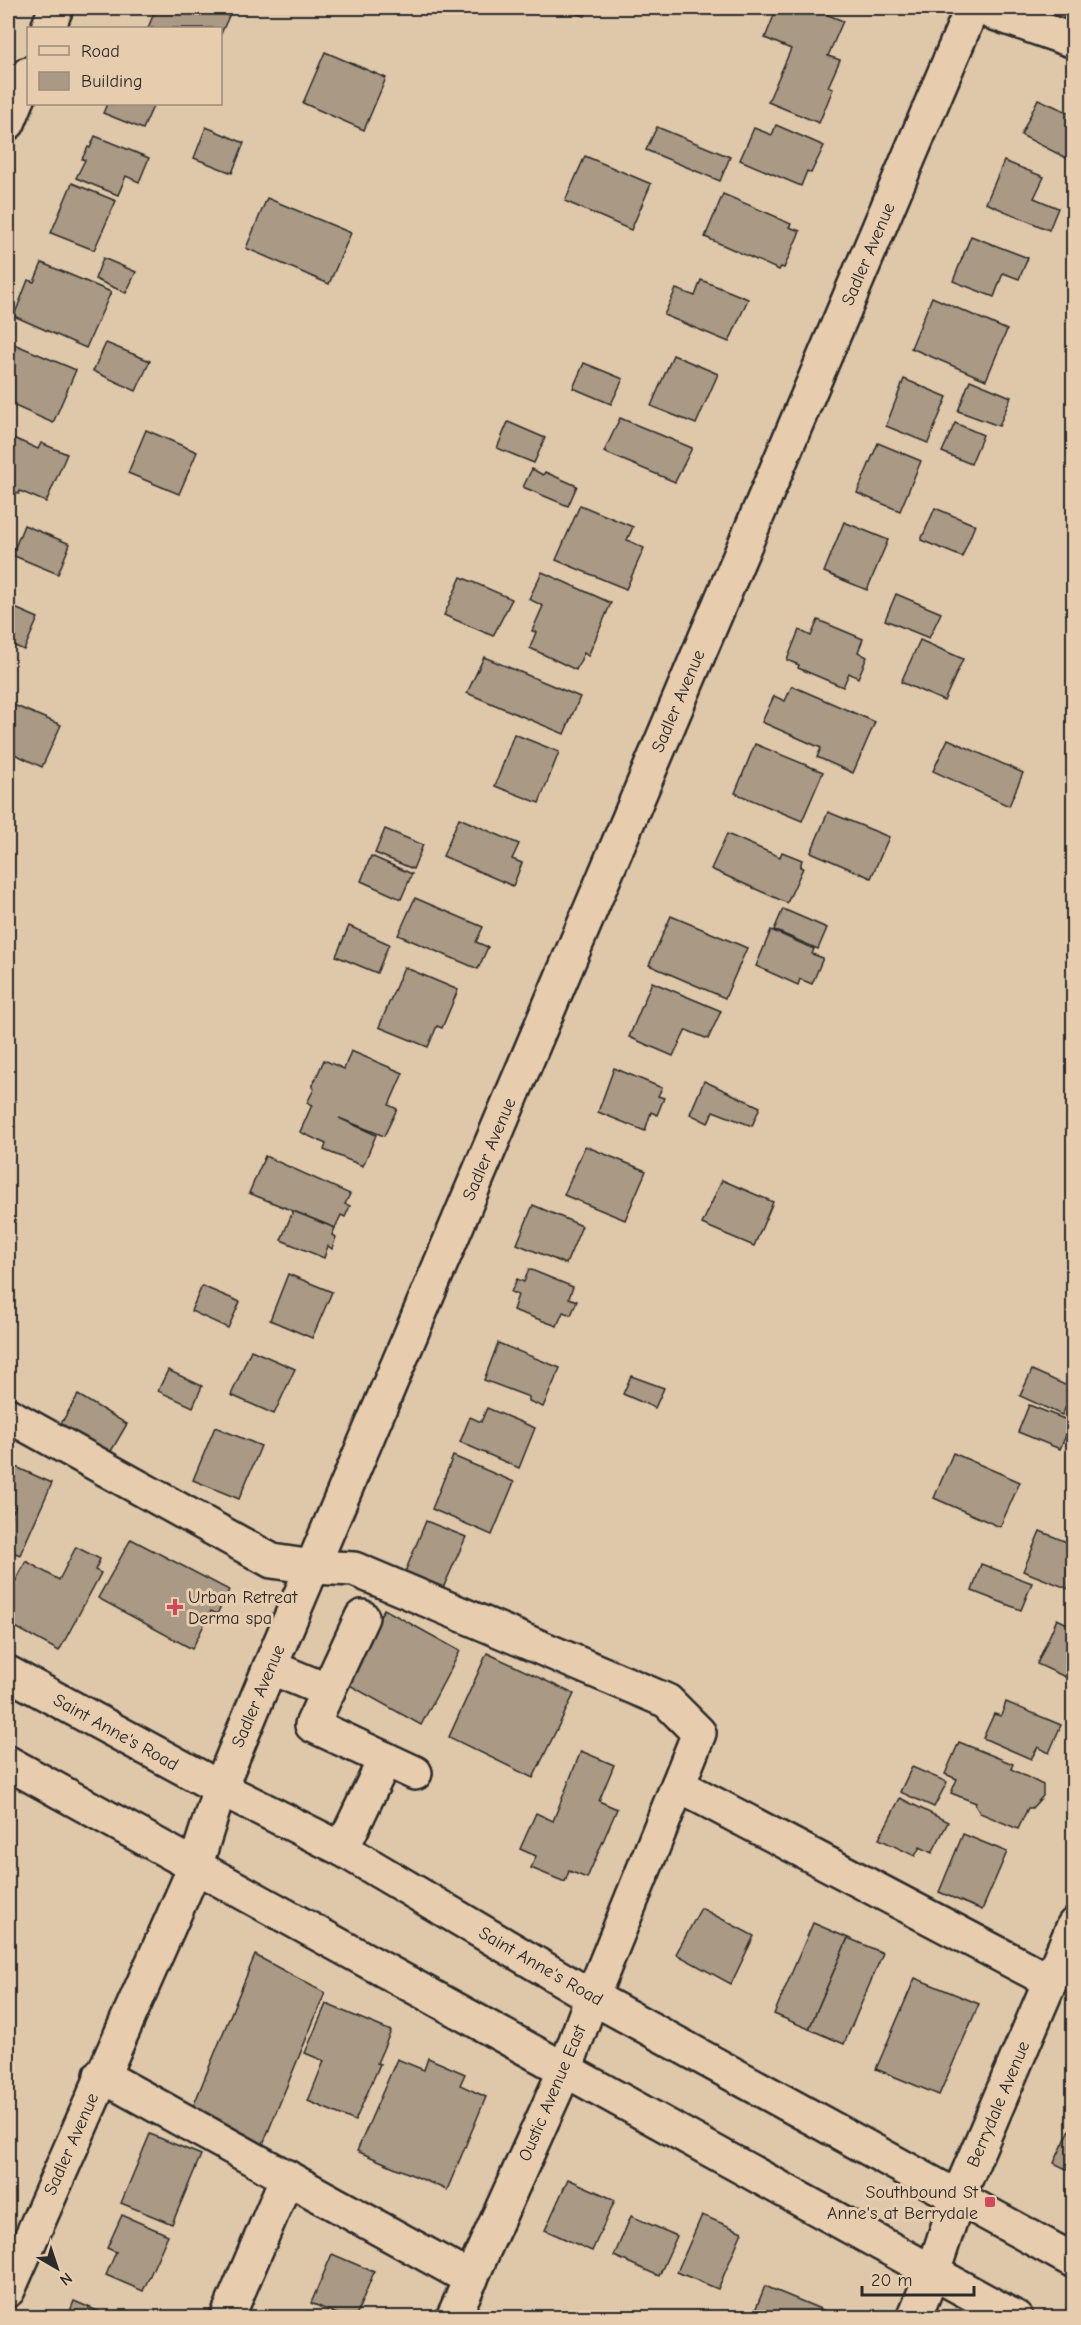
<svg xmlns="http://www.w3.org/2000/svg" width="1081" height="2325" viewBox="0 0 1081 2325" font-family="'Comic Neue',sans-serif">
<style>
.building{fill:#aa9984;stroke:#2b2b2b;stroke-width:1.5}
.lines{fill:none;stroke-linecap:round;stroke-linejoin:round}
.minor-casing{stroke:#2b2b2b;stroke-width:38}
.major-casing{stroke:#2b2b2b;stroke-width:38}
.minor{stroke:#e7cdae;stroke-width:33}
.major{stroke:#e7cdae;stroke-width:33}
.poi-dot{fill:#d1495b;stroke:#e7cdae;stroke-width:2}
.labels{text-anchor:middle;stroke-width:6;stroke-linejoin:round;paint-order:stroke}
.street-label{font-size:18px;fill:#2b2b2b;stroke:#e7cdae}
.poi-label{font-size:18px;fill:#2b2b2b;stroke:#e7cdae;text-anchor:start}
</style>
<rect width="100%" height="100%" fill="#dfc7a9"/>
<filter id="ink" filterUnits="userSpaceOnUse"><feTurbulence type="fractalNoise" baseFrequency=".0167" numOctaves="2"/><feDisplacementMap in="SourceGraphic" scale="12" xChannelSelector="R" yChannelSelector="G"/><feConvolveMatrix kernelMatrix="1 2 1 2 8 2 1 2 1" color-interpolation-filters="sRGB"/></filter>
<g filter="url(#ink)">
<g class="building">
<polygon points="148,8 208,8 229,16 220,36 220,28 148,28 154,13 147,10"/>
<polygon points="558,8 588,8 585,16"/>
<polygon points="777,8 794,10 795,8 811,8 843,21 828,56 840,60 828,87 833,89 819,123 768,102 791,49 765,38"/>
<polygon points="325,52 386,78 364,130 303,103"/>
<polygon points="1038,99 1072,114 1074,112 1074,162 1021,135"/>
<polygon points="107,104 154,104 143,129 103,113"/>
<polygon points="776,125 824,146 811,173 807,171 801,186 740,160 754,128 772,135"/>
<polygon points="206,127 244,143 232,173 194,158"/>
<polygon points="657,127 730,157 720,181 646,150"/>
<polygon points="95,136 149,158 139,182 126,176 118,195 76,178 85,160 82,159 88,147 90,148"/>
<polygon points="585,156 651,184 631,230 565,201"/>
<polygon points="1004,161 1044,177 1034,198 1058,208 1049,230 986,203"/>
<polygon points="72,183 116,201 94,250 51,233"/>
<polygon points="723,194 777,217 777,218 791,224 789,227 800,231 784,268 781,267 779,270 705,237"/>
<polygon points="267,198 351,233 329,284 246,248"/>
<polygon points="971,236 1028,258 1019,279 1003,273 994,297 953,281"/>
<polygon points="1074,239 1074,259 1066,256"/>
<polygon points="103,258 136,272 126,293 95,279"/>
<polygon points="42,263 111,292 86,348 14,316 28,280 34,282"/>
<polygon points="701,280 748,299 729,342 664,315 676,289 695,296"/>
<polygon points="932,297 1007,330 986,380 911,348"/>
<polygon points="9,342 76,370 53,423 8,403"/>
<polygon points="106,343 150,361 136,391 93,371"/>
<polygon points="673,355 718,374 696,424 651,406"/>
<polygon points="584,363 623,379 611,404 573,388"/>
<polygon points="904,379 947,397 928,443 886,426"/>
<polygon points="970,380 1011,397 999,426 958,411"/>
<polygon points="620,418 692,448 675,482 604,452"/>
<polygon points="508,422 545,438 534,463 497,448"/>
<polygon points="955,423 983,435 971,464 942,452"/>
<polygon points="146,430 197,452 179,494 128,473"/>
<polygon points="11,437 38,449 41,443 67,454 46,502 20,491 19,494 8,490 8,446"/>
<polygon points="878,443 921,461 900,511 857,493"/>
<polygon points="532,469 543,475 545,472 577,486 568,506 523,487"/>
<polygon points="580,505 633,527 627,540 644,548 626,589 556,560"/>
<polygon points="935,508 975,525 962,557 921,540"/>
<polygon points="844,522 888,540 867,590 824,572"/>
<polygon points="24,525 70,544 58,574 12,555"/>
<polygon points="542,572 611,603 588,656 584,653 576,670 530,648 536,632 532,631 543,606 529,599"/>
<polygon points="461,577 512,599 493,636 444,615"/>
<polygon points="896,594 941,613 929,638 885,620"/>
<polygon points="8,605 38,618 24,650 8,643"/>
<polygon points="818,620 863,639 858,652 867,657 858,678 849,673 843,687 798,668 799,665 787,660 799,630 811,636"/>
<polygon points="920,640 963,659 944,701 901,682"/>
<polygon points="484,657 580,697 564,734 467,693"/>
<polygon points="792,686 875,722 853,773 817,757 821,748 762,722 774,696 785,701"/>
<polygon points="9,703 61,725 42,767 8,751 8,707"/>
<polygon points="514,734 559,752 539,803 495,786"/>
<polygon points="948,739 1023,773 1009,806 933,771"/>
<polygon points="755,744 823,772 802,821 735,793"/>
<polygon points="828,812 889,837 871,878 811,852"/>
<polygon points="459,818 519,844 512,859 522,863 513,886 443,856"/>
<polygon points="385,829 423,845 413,869 375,853"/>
<polygon points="727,834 780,857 782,852 802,860 800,867 803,868 787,903 711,869"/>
<polygon points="371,856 412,874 401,899 361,881"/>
<polygon points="415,898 483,927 476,942 488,947 478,969 398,935"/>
<polygon points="783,909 827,928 818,949 774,930"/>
<polygon points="671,916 747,948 725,998 649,965"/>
<polygon points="349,926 389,944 377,973 336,956"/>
<polygon points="771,930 814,949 812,954 823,958 812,984 800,979 798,985 756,966"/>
<polygon points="404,967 458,990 442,1028 437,1026 428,1047 379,1027"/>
<polygon points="652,982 721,1011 708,1039 686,1030 673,1056 629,1037"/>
<polygon points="351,1051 403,1073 389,1105 397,1109 384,1136 339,1118 376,1135 363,1166 324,1150 326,1144 300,1132 312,1105 307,1103 314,1089 312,1087 324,1060 344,1069"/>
<polygon points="614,1068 662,1088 658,1096 664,1098 657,1115 651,1112 645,1131 598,1112"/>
<polygon points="704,1081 760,1107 752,1126 713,1111 708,1123 690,1114"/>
<polygon points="585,1146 646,1171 625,1220 564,1195"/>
<polygon points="265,1156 350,1194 345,1204 350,1206 345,1217 341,1215 335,1228 249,1193"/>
<polygon points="722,1180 773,1202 754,1246 702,1224"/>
<polygon points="533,1205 582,1226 566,1264 517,1244"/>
<polygon points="293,1211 335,1228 332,1235 336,1237 332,1249 328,1246 324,1258 281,1240"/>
<polygon points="1074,1264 1074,1279 1068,1277"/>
<polygon points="529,1269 573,1287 569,1298 577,1301 571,1315 563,1312 557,1326 513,1310 518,1295 511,1292 517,1279 524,1282"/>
<polygon points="288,1274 332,1292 312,1338 270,1320"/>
<polygon points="202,1286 240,1302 228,1328 191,1311"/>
<polygon points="498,1343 560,1368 543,1407 529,1401 529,1397 484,1380"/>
<polygon points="251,1350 295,1369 274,1414 231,1395"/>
<polygon points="168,1370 202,1386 193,1407 158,1391"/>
<polygon points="1032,1370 1074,1389 1062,1415 1020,1396"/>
<polygon points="631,1376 664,1388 655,1408 623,1394"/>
<polygon points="78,1395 127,1424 110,1453 79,1435 78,1438 59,1427"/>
<polygon points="1029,1405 1072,1422 1060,1449 1018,1432"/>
<polygon points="487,1408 535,1428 519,1468 460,1442 470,1417 481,1422"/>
<polygon points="215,1427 261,1446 239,1499 193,1480"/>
<polygon points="953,1453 1020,1482 1000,1527 934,1498"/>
<polygon points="453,1456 514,1482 492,1535 432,1509"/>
<polygon points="9,1464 52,1483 20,1555 8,1550 8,1523 15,1507 8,1504"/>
<polygon points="426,1521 466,1537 443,1588 405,1572"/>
<polygon points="1040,1531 1074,1545 1074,1591 1023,1571"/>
<polygon points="131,1539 229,1590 217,1614 211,1611 192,1649 98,1598"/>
<polygon points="76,1547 100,1559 95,1570 101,1573 59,1651 8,1623 8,1596 26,1561 59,1580"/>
<polygon points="981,1564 1032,1583 1021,1610 972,1591"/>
<polygon points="384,1609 460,1651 421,1725 344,1682"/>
<polygon points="1057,1619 1074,1627 1074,1681 1037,1664"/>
<polygon points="487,1653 574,1694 533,1778 449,1737"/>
<polygon points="1006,1702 1061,1725 1049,1753 1038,1747 1031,1759 983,1738 994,1714 1001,1716"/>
<polygon points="959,1742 1013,1764 1011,1769 1043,1785 1043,1796 1032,1808 1028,1808 1018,1829 980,1813 975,1805 976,1803 951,1793 957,1779 945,1774"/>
<polygon points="581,1751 614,1765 599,1801 617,1809 587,1878 569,1871 565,1882 531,1868 536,1856 520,1849 536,1813 553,1821"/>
<polygon points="912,1767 947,1782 934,1807 900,1792"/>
<polygon points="900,1798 948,1822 932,1853 920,1847 915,1856 879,1839"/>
<polygon points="963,1834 1007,1852 982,1910 939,1892"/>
<polygon points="701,1908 754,1936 731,1984 676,1954"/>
<polygon points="813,1923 848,1938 809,2029 774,2014"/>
<polygon points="848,1938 883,1953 844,2044 809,2029"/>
<polygon points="255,1955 325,1993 263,2144 190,2114"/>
<polygon points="915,1978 979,2004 939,2095 876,2069"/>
<polygon points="326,2004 391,2031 377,2063 380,2064 355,2121 308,2101 324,2061 305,2053"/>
<polygon points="428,2058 465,2074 460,2085 486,2097 447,2190 357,2151 397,2059 424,2070"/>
<polygon points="1074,2121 1074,2173 1054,2163"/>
<polygon points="150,2134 201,2155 172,2224 121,2203"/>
<polygon points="568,2179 615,2200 592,2251 545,2230"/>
<polygon points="122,2215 168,2235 143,2291 106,2275 116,2252 107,2248"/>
<polygon points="702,2215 742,2232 718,2289 677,2272"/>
<polygon points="631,2216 677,2236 659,2276 614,2256"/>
<polygon points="332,2254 374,2272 355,2318 346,2318 311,2303"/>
<polygon points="765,2286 835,2315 834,2318 752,2318"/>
<polygon points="74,2301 114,2318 58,2318 61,2311 69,2314"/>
</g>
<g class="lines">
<g class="minor-casing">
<g id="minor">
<polyline points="980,8 1074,41"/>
<polyline points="48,28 56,8"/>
<polyline points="8,123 28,74"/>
<polyline points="8,1415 272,1561 313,1567 354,1569 667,1701 699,1733 592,1997 565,2070 453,2318"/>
<polyline points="362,1617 312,1725 415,1773"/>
<polyline points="270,1667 328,1691"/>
<polyline points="678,1785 1050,1981"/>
<polyline points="342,1849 385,1759"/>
<polyline points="101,2075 471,2279"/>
<polyline points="8,2290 195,1867 220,1788 270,1667 972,8"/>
<polyline points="227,2318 287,2177"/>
<polyline points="914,2318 933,2272 958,2197 1074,1925"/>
</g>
</g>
<g class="major-casing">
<g id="major">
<polyline points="8,1673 220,1788 342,1849 592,1997 1074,2261"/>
<polyline points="8,1763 1016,2318"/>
</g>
</g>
<use href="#minor" class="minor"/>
<use href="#major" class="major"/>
</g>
</g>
<g class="poi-dot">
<path d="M172 1598h6v6h6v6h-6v6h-6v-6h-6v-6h6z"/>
<rect x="984" y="2196" width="12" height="12" rx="3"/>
</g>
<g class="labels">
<g class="street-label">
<text transform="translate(868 254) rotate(-67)" y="6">Sadler Avenue</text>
<text transform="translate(678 701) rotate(-67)" y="6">Sadler Avenue</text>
<text transform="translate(489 1149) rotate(-67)" y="6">Sadler Avenue</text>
<text transform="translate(258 1696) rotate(-67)" y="6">Sadler Avenue</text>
<text transform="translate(116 1732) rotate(29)" y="6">Saint Anne's Road</text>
<text transform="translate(541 1966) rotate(30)" y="6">Saint Anne's Road</text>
<text transform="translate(552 2093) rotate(-67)" y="6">Oustic Avenue East</text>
<text transform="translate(998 2104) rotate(-67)" y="6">Berrydale Avenue</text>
<text transform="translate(71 2144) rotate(-66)" y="6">Sadler Avenue</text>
</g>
<g class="poi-label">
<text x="188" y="1603">Urban Retreat<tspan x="188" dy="21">Derma spa</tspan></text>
<text x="978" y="2198" text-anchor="end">Southbound St<tspan x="978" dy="21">Anne's at Berrydale</tspan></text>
</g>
</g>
<rect width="1081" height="2325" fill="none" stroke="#e7cdae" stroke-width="30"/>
<rect x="15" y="15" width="1051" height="2295" fill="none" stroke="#2b2b2b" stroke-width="2" filter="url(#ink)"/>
<rect x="27" y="27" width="195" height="78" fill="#e7cdae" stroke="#9c8c7a" stroke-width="1.5"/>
<rect x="39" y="46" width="30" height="9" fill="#e7cdae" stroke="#9c8c7a" stroke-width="1.5"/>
<text x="81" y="57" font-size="18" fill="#2b2b2b">Road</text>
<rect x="39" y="72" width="30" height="18" fill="#aa9984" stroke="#9c8c7a" stroke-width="1.5"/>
<text x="81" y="87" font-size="18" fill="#2b2b2b">Building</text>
<g transform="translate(57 2268) rotate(141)" stroke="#e7cdae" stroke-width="4.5" paint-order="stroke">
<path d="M0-4.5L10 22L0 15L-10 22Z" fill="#2b2b2b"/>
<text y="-9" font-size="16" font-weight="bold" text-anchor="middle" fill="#2b2b2b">N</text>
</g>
<path d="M862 2286v9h112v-9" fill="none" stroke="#2b2b2b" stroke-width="3"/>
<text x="871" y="2286" font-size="18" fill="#2b2b2b" stroke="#e7cdae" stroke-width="4.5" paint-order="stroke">20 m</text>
</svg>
